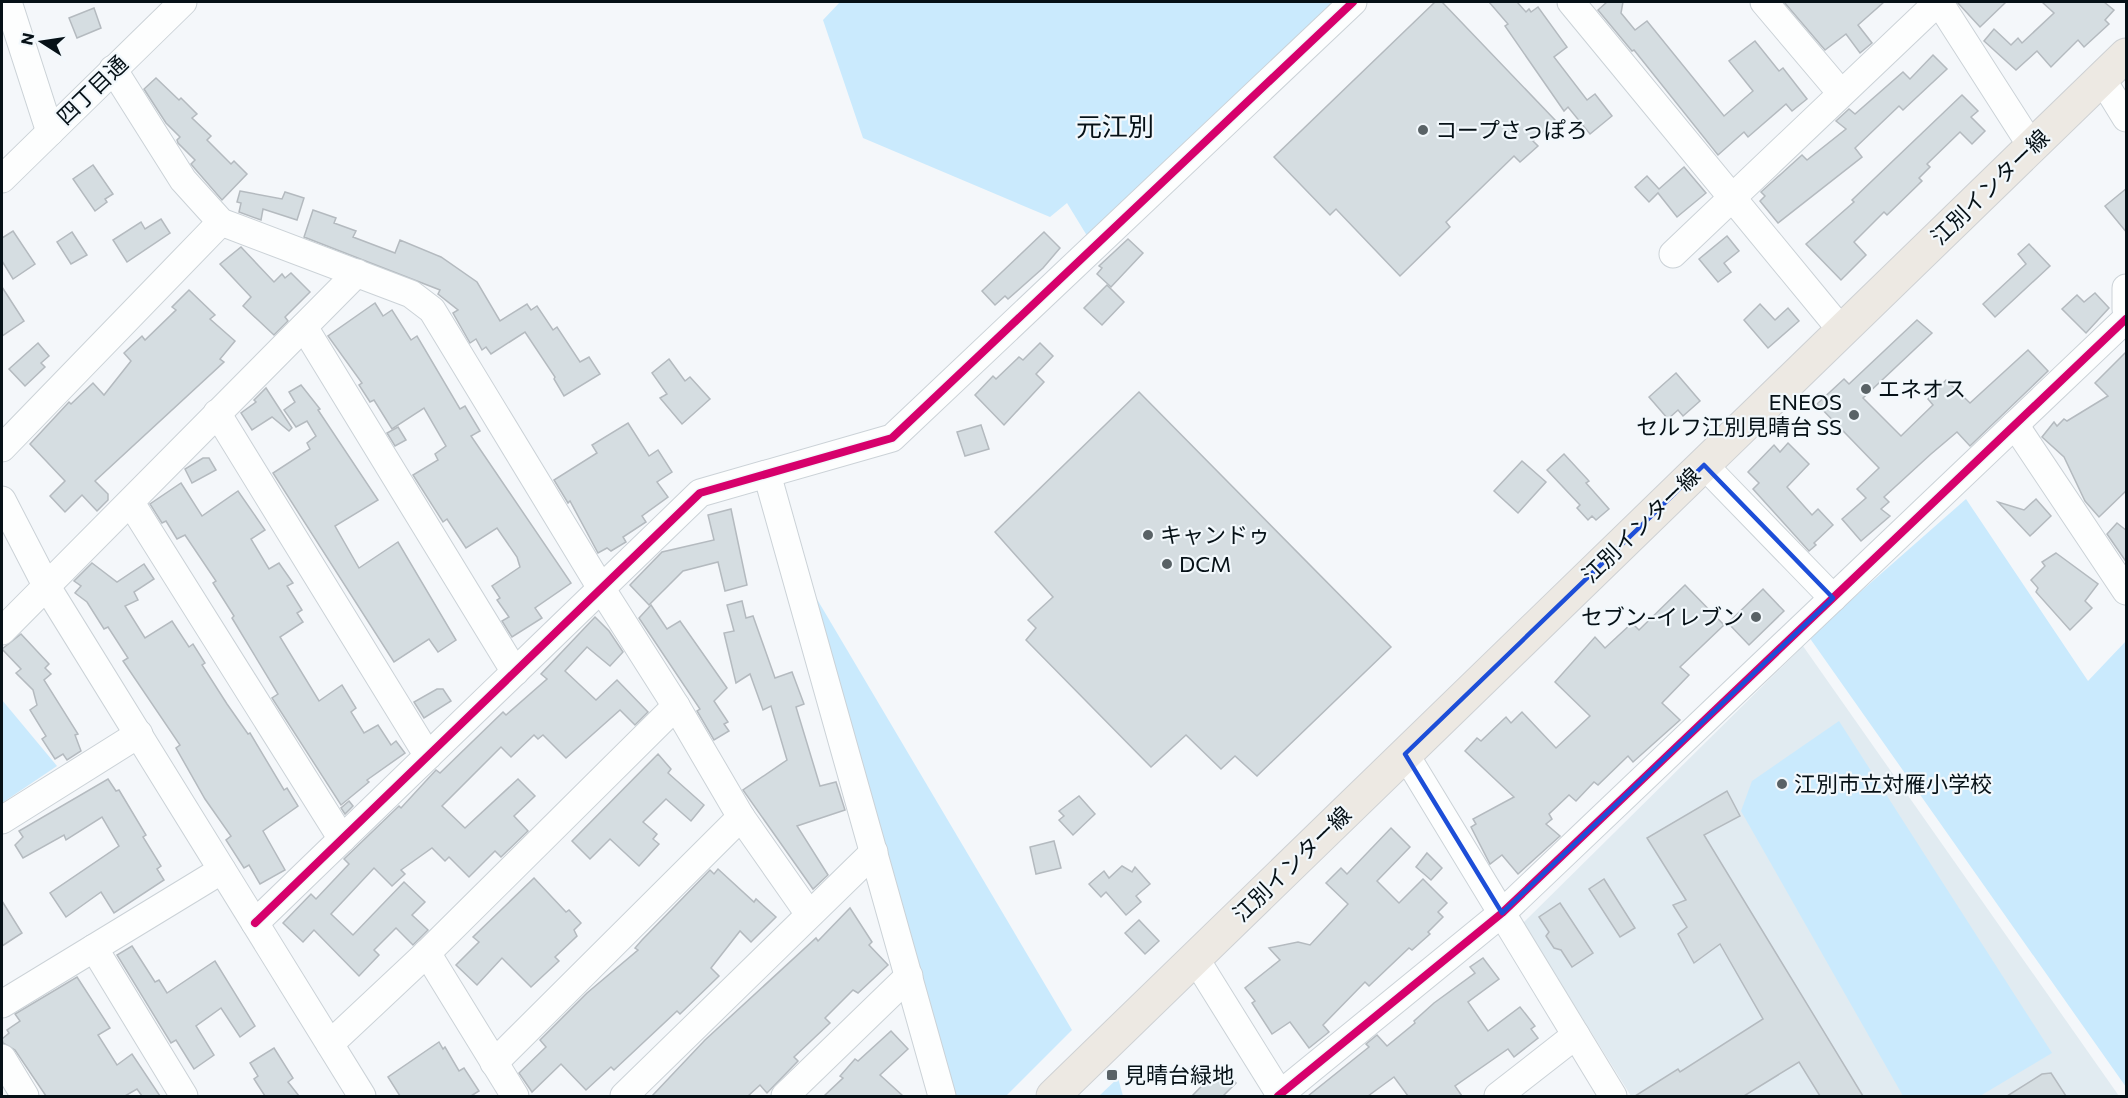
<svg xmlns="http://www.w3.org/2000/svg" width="2128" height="1098" viewBox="0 0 2128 1098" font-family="Commissioner,'Noto Sans JP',sans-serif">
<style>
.built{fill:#e1ebf1}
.green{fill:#caeafd}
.building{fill:#d5dde1;stroke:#b4babf;stroke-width:1.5}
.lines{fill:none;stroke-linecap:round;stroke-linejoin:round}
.minor-casing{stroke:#cbd2d7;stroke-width:29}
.major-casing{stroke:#ced1d4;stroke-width:35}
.minor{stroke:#fdfefe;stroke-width:27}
.major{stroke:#ede9e3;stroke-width:33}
.cycleway-casing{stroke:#f2f8fc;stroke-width:11}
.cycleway{stroke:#d6006c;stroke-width:8}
.marked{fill:none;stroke:#1d4ed8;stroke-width:4.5;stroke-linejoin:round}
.poi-dot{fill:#596266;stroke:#f2f8fc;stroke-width:2}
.labels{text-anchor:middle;stroke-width:4.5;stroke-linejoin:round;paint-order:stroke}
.street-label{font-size:22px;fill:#061117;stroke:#f2f8fc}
.poi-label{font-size:22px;fill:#061117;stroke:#f2f8fc;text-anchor:start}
.quarter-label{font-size:26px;fill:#061117;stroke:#f2f8fc}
</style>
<rect width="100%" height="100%" fill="#f4f7fa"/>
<polygon class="built" points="1803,646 2119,1096 1631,1096 1523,923"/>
<g class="green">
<polygon points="840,2 1338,2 1089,239 1067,203 1050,217 863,138 823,20"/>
<polygon points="1966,499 2088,681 2126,641 2126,1087 1809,637"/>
<polygon points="811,589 1072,1030 1006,1096 949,1096"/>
<polygon points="2,700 57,766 2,803"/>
<polygon points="1839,721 2052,1053 1980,1096 1903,1096 1741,811 1752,781"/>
<polygon points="1118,1078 1123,1096 1099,1096"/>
</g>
<g class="building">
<polygon points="1435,2 1442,2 1555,120 1533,141 1538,146 1520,162 1514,156 1446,222 1450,227 1400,276 1336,209 1330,215 1274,157"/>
<polygon points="1489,2 1517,2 1526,12 1529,9 1531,12 1538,7 1567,47 1554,57 1587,100 1595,94 1612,116 1590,134 1568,107 1564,111 1505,26 1508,24"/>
<polygon points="1607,2 1623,2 1621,13 1635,30 1647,21 1724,116 1753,91 1729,61 1755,41 1779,71 1783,68 1807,99 1792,111 1786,104 1748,137 1744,132 1718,155 1634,50 1632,51 1598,10"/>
<polygon points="1784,2 1884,2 1858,25 1872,43 1860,53 1846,34 1825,50"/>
<polygon points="1957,2 2006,2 1980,27"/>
<polygon points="2042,2 2104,2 2114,10 2105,20 2109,24 2084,47 2078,40 2051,67 2037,51 2016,70 1984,41 1994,29 2011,45 2018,38 2022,43 2054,13"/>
<polygon points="94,8 101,28 77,38 69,18"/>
<polygon points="1933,55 1947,69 1903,110 1899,106 1855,148 1862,157 1778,223 1760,201 1765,196 1761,192 1802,155 1807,160 1846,129 1836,121 1849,109 1855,114 1903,72 1910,79"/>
<polygon points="156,78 179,100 181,98 197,114 192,118 211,136 207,140 231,164 234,161 247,174 222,200 196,170 191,164 195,160 178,143 177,140 180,137 166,123 144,89"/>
<polygon points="1962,95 1978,111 1971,117 1985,131 1972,144 1960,132 1927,164 1930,167 1919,178 1922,181 1887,215 1884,212 1854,242 1866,255 1841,280 1806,244 1854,202 1852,200"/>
<polygon points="93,165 113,194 105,199 107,202 95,211 73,179"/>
<polygon points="1684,167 1706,193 1677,217 1658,193 1649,202 1635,187 1647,176 1659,189"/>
<polygon points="2127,188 2127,233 2105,206"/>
<polygon points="240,191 282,199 285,192 304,198 297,220 263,209 261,220 239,212 241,203 237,202"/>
<polygon points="313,210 336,218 334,223 356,231 353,237 395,253 400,240 441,257 477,282 500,321 527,304 531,310 537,306 553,330 557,327 580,362 589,357 600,374 564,396 554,379 555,377 525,332 491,354 486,347 482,350 476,339 470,343 453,313 458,310 438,294 440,290 304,237"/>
<polygon points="161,219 170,233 127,262 113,240 141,222 145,229"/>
<polygon points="13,231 35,264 13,279 2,261 2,238"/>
<polygon points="72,232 87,255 71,264 57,242"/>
<polygon points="1044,232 1060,248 1043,268 1008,299 1005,296 995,305 982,291"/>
<polygon points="1727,236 1739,251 1724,263 1731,272 1718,282 1699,259"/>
<polygon points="1128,239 1143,253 1111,287 1097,274 1102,268 1099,266"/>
<polygon points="2029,244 2050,266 1995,317 1983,304 2026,264 2018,254"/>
<polygon points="241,247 274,282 282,274 285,278 291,273 310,292 285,317 288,321 274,335 243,306 251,297 220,264"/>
<polygon points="1107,285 1124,302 1102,325 1084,308"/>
<polygon points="2,287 24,321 2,336"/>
<polygon points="189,290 215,315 210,319 235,341 220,359 224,362 95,481 108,494 108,500 97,511 82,495 65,512 50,496 65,481 30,444 69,402 71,404 93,383 104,395 131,361 124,353 142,336 145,340 176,310 172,307"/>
<polygon points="2095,293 2109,308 2086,333 2062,309 2077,295 2084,302"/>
<polygon points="375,303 383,316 392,310 411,340 417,336 460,409 465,406 480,431 471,436 571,583 535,608 542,618 512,637 502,621 509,617 497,600 500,598 492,586 520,567 517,557 497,528 466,548 447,519 443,522 413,475 438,460 435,454 446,446 424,408 392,429 374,400 370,402 359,385 362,383 328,336"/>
<polygon points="1760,304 1775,320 1788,308 1799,321 1768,348 1744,320"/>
<polygon points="1917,320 1932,333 1863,398 1901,436 1933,405 1928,399 1946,380 1970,403 2028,350 2048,371 1970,446 1957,432 1931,454 1884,497 1889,502 1881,509 1890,516 1861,541 1842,519 1866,498 1857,489 1879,468 1817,404 1844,379 1849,384"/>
<polygon points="38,343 49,356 41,363 45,367 25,386 9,369"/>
<polygon points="1040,343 1053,356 1036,374 1044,382 1004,425 975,395 993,376 996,379 1019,357 1023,360"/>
<polygon points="2127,351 2127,490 2099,517 2085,501 2064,457 2042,437 2054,422 2057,426 2064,419 2067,421 2108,396 2095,383"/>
<polygon points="669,359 685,381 690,377 710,399 682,424 660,398 667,394 652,373"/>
<polygon points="1676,373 1700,401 1683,416 1678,410 1668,419 1649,397"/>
<polygon points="301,385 320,409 318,410 378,500 335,526 359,568 398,542 456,640 438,652 429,639 394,662 273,473 310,449 307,443 316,436 307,421 296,427 284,410 295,402 289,392"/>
<polygon points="266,388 292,428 289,431 272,417 252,430 241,413 256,402 254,400"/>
<polygon points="1139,392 1391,647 1257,776 1235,756 1221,769 1186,735 1151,767 1026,640 1036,628 1028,620 1053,597 995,532"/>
<polygon points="628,423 649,456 658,450 672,472 657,482 668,497 642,516 646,522 623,537 626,542 611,551 607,548 598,553 570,501 568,503 554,480 597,453 592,445"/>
<polygon points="981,425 989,449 965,456 957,432"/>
<polygon points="398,427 406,440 395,446 387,433"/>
<polygon points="1788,443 1809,464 1787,487 1812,515 1818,509 1833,525 1814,543 1816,545 1809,551 1753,489 1759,483 1748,472 1774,445 1780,452"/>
<polygon points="1564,454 1589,481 1586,483 1609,509 1596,520 1592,516 1588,520 1577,508 1580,505 1547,470"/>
<polygon points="203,458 209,458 216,470 192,483 185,469"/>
<polygon points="1522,461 1546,482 1518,513 1494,491"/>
<polygon points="181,483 202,516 238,491 265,530 251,539 269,569 279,563 293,583 287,586 302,610 297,613 303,622 280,637 319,701 342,685 356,708 351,712 364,733 378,725 391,745 396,741 405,753 367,780 369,782 341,805 272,698 278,694 232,618 234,616 213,583 216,581 185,535 177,539 166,521 162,523 150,504"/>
<polygon points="2036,499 2051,516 2030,536 1998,502 2024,510"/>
<polygon points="731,509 747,585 725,591 718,562 683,571 649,605 630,585 662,552 714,540 708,515"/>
<polygon points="2117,523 2127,531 2127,563 2107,534"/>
<polygon points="2056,553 2098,584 2085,601 2092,608 2070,630 2036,592 2038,588 2031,580 2045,566 2042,562"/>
<polygon points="92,563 117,582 144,564 154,579 134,592 138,600 125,606 145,638 172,621 189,647 193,644 205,663 202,665 227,704 248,734 250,733 284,790 287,788 298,806 263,831 285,870 260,884 249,865 244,868 226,840 231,836 205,799 176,748 180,745 123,661 128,658 108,627 104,629 87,602 75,593 81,586 74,581"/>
<polygon points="1685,585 1724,625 1680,667 1689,675 1662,703 1680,720 1633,762 1628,756 1598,785 1594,782 1576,801 1569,795 1549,814 1552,819 1546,824 1560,836 1518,874 1502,855 1490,864 1471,827 1476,824 1473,819 1514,797 1465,751 1477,738 1481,741 1506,717 1511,723 1522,712 1556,748 1590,716 1555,682 1595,637 1605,648 1632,623 1639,630"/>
<polygon points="1763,589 1784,611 1749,645 1728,623"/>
<polygon points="742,601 746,618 753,616 775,678 792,672 804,704 796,707 820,786 836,782 845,810 797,826 828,875 813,889 743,790 787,760 771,706 763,710 750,674 736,683 724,633 734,631 727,605"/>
<polygon points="651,605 667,629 680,621 727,688 714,701 728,722 724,724 729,731 714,740 697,711 700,709 639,618"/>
<polygon points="595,617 609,631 623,652 610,666 587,647 565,671 596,700 617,680 648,712 635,725 620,710 566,758 543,735 538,739 534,735 511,757 501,747 442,806 465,828 518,779 535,796 514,816 528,831 501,857 495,851 469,877 449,857 445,861 432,848 401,870 405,874 392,886 374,868 331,914 353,935 404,882 425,902 412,915 428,930 413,945 396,928 374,950 379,955 359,976 314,930 303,942 283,923 311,894 316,899 349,864 344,859 399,806 401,808 436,770 440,773 503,712 506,715 547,679 541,674"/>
<polygon points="21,634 49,664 45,668 51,674 44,680 78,734 75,735 81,751 67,760 63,754 55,759 42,739 46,736 30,710 37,705 33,690 16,673 21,669 2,649"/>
<polygon points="437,689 443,689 451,701 424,718 414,702"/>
<polygon points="658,754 671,769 668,773 704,805 691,821 666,799 643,822 657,834 653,839 659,844 639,866 610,839 590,859 572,841"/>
<polygon points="108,779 116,791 119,790 146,835 143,837 161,866 157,869 164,880 114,913 101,892 66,917 50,893 119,846 102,817 66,840 64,835 23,858 15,845 23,837 19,831"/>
<polygon points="1727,791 1740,816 1704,835 1863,1096 1820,1096 1799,1062 1744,1096 1635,1096 1678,1069 1680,1072 1763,1019 1720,944 1694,963 1678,934 1687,927 1673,905 1686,900 1647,838"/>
<polygon points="1079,796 1095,814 1073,835 1059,820 1064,816 1059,811"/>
<polygon points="349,801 353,806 345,814 341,808"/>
<polygon points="1391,828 1410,847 1377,881 1399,903 1423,879 1447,903 1438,912 1443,917 1428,932 1430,934 1412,950 1409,948 1369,986 1365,982 1323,1025 1329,1032 1309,1048 1290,1022 1272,1034 1252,1003 1255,1001 1245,988 1280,960 1269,948 1298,942 1310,945 1348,904 1326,883 1341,868 1347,874"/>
<polygon points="1054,841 1061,868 1036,874 1030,847"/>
<polygon points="1427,853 1442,868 1431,880 1416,867"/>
<polygon points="1122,866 1132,872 1135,867 1150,884 1136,896 1141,902 1126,915 1106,892 1101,897 1089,884 1104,871 1109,878"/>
<polygon points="718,869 754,902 756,899 776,917 751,942 740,931 711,968 719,976 680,1014 677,1011 614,1070 611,1067 586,1090 561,1064 532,1092 519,1073 546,1047 540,1040 587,993 638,950 635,948 642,940 710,870 714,874"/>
<polygon points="534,878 566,912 569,910 581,923 574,930 577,936 555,957 559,961 531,987 502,958 477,985 456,965 479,942 473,937"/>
<polygon points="1604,879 1635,928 1620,937 1589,889"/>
<polygon points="2,901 22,933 2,946"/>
<polygon points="1560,903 1593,953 1572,967 1561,950 1554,948 1546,936 1549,932 1539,917"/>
<polygon points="850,908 872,942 869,945 888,965 858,993 853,990 825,1018 830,1023 794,1057 798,1061 767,1093 760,1085 748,1096 652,1096 705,1040 816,938 818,941"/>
<polygon points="1139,920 1159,941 1145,954 1125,933"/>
<polygon points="132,946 155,982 159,980 167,993 215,961 255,1026 240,1037 221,1008 196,1026 214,1055 194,1069 176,1040 171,1043 117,955"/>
<polygon points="1483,958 1499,979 1468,1002 1488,1031 1520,1007 1535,1026 1531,1029 1538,1038 1514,1057 1508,1049 1455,1086 1462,1096 1408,1096 1394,1077 1368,1096 1308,1096 1369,1047 1366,1044 1377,1035 1387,1046 1415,1023 1414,1021 1434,1003 1475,973 1470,967"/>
<polygon points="77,977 110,1028 98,1035 117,1065 132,1054 160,1096 142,1096 137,1089 125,1096 46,1096 15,1050 3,1043 2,1039 9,1033 7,1030 20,1021 15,1014"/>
<polygon points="891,1031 908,1049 880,1075 903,1096 824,1096 843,1078 840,1076 855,1059 858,1061"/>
<polygon points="439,1042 443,1049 445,1047 459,1071 464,1068 479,1091 471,1096 400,1096 388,1077"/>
<polygon points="274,1048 293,1078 288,1082 299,1096 265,1096 254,1079 258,1076 250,1063"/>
<polygon points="1220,1067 1236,1083 1223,1096 1192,1096"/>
<polygon points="2051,1073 2066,1096 2007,1096 2042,1074"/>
</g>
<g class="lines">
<g class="minor-casing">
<g id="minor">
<polyline points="8,2 50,132"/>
<polyline points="1571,2 1842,331"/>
<polyline points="1764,2 1841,93"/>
<polyline points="1939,2 2032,147"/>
<polyline points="113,69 183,180 221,222 411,294 432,310 601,588 676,706 741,817 809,914"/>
<polyline points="2102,79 2126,118"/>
<polyline points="2,179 183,2"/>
<polyline points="1673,254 1938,2"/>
<polyline points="2126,288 2126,309"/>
<polyline points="304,327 515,672"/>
<polyline points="217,413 428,756"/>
<polyline points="2015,425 2126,591"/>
<polyline points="2,448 221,222"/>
<polyline points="1704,465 1833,598"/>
<polyline points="767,474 942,1096"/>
<polyline points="2,500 47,587 362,1096"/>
<polyline points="131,503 342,839"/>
<polyline points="2,631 357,273"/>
<polyline points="1405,754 1613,1096"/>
<polyline points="2,820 139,734"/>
<polyline points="255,923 700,493 892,438 1353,2"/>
<polyline points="94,948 184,1096"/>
<polyline points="427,953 515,1096"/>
<polyline points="1195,958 1281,1096"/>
<polyline points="2,1004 222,870"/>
<polyline points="330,1044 427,953 676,706"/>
<polyline points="2,1058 25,1096"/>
<polyline points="494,1063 741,817"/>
<polyline points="624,1096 874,852"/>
<polyline points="785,1096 909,976"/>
<polyline points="1278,1096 1502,913 2126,319"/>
<polyline points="1498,1096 1576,1035"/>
</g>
</g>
<g class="major-casing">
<polyline id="major" points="1053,1096 2126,55"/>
</g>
<use href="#minor" class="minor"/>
<use href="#major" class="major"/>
<g class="cycleway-casing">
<g id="cycleway">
<polyline points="255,923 700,493 892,438 1353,2"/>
<polyline points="1278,1096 1502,913 2126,319"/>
</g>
</g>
<use href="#cycleway" class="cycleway"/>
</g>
<path class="marked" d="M1704,465L1833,598L1502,913L1405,754Z"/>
<g class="poi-dot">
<circle cx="1423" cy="130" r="6"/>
<circle cx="1866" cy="389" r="6"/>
<circle cx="1854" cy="415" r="6"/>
<circle cx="1148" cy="535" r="6"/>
<circle cx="1167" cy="564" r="6"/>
<circle cx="1756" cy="617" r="6"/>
<circle cx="1782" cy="784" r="6"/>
<rect x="1106" y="1069" width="12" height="12" rx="3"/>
</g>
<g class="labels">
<g class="street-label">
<text transform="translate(92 90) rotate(-44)" y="8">四丁目通</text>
<text transform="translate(1990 187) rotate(-44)" y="8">江別インター線</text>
<text transform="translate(1641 525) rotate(-44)" y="8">江別インター線</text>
<text transform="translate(1292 864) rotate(-44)" y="8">江別インター線</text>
</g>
<g class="poi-label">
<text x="1435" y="138">コープさっぽろ</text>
<text x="1878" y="397">エネオス</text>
<text x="1842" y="410" text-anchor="end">ENEOS<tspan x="1842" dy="25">セルフ江別見晴台 SS</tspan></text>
<text x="1160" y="543">キャンドゥ</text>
<text x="1179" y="572">DCM</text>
<text x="1744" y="625" text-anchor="end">セブン-イレブン</text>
<text x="1794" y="792">江別市立対雁小学校</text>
<text x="1124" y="1083">見晴台緑地</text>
</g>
<g class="quarter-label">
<text x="1115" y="136">元江別</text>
</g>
</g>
<rect width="2128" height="1098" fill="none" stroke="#061117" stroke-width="6"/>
<g transform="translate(42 42) rotate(282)" stroke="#f2f8fc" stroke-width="4.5" paint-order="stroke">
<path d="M0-4.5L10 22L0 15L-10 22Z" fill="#061117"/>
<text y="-9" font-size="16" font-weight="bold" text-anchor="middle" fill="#061117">N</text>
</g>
</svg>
